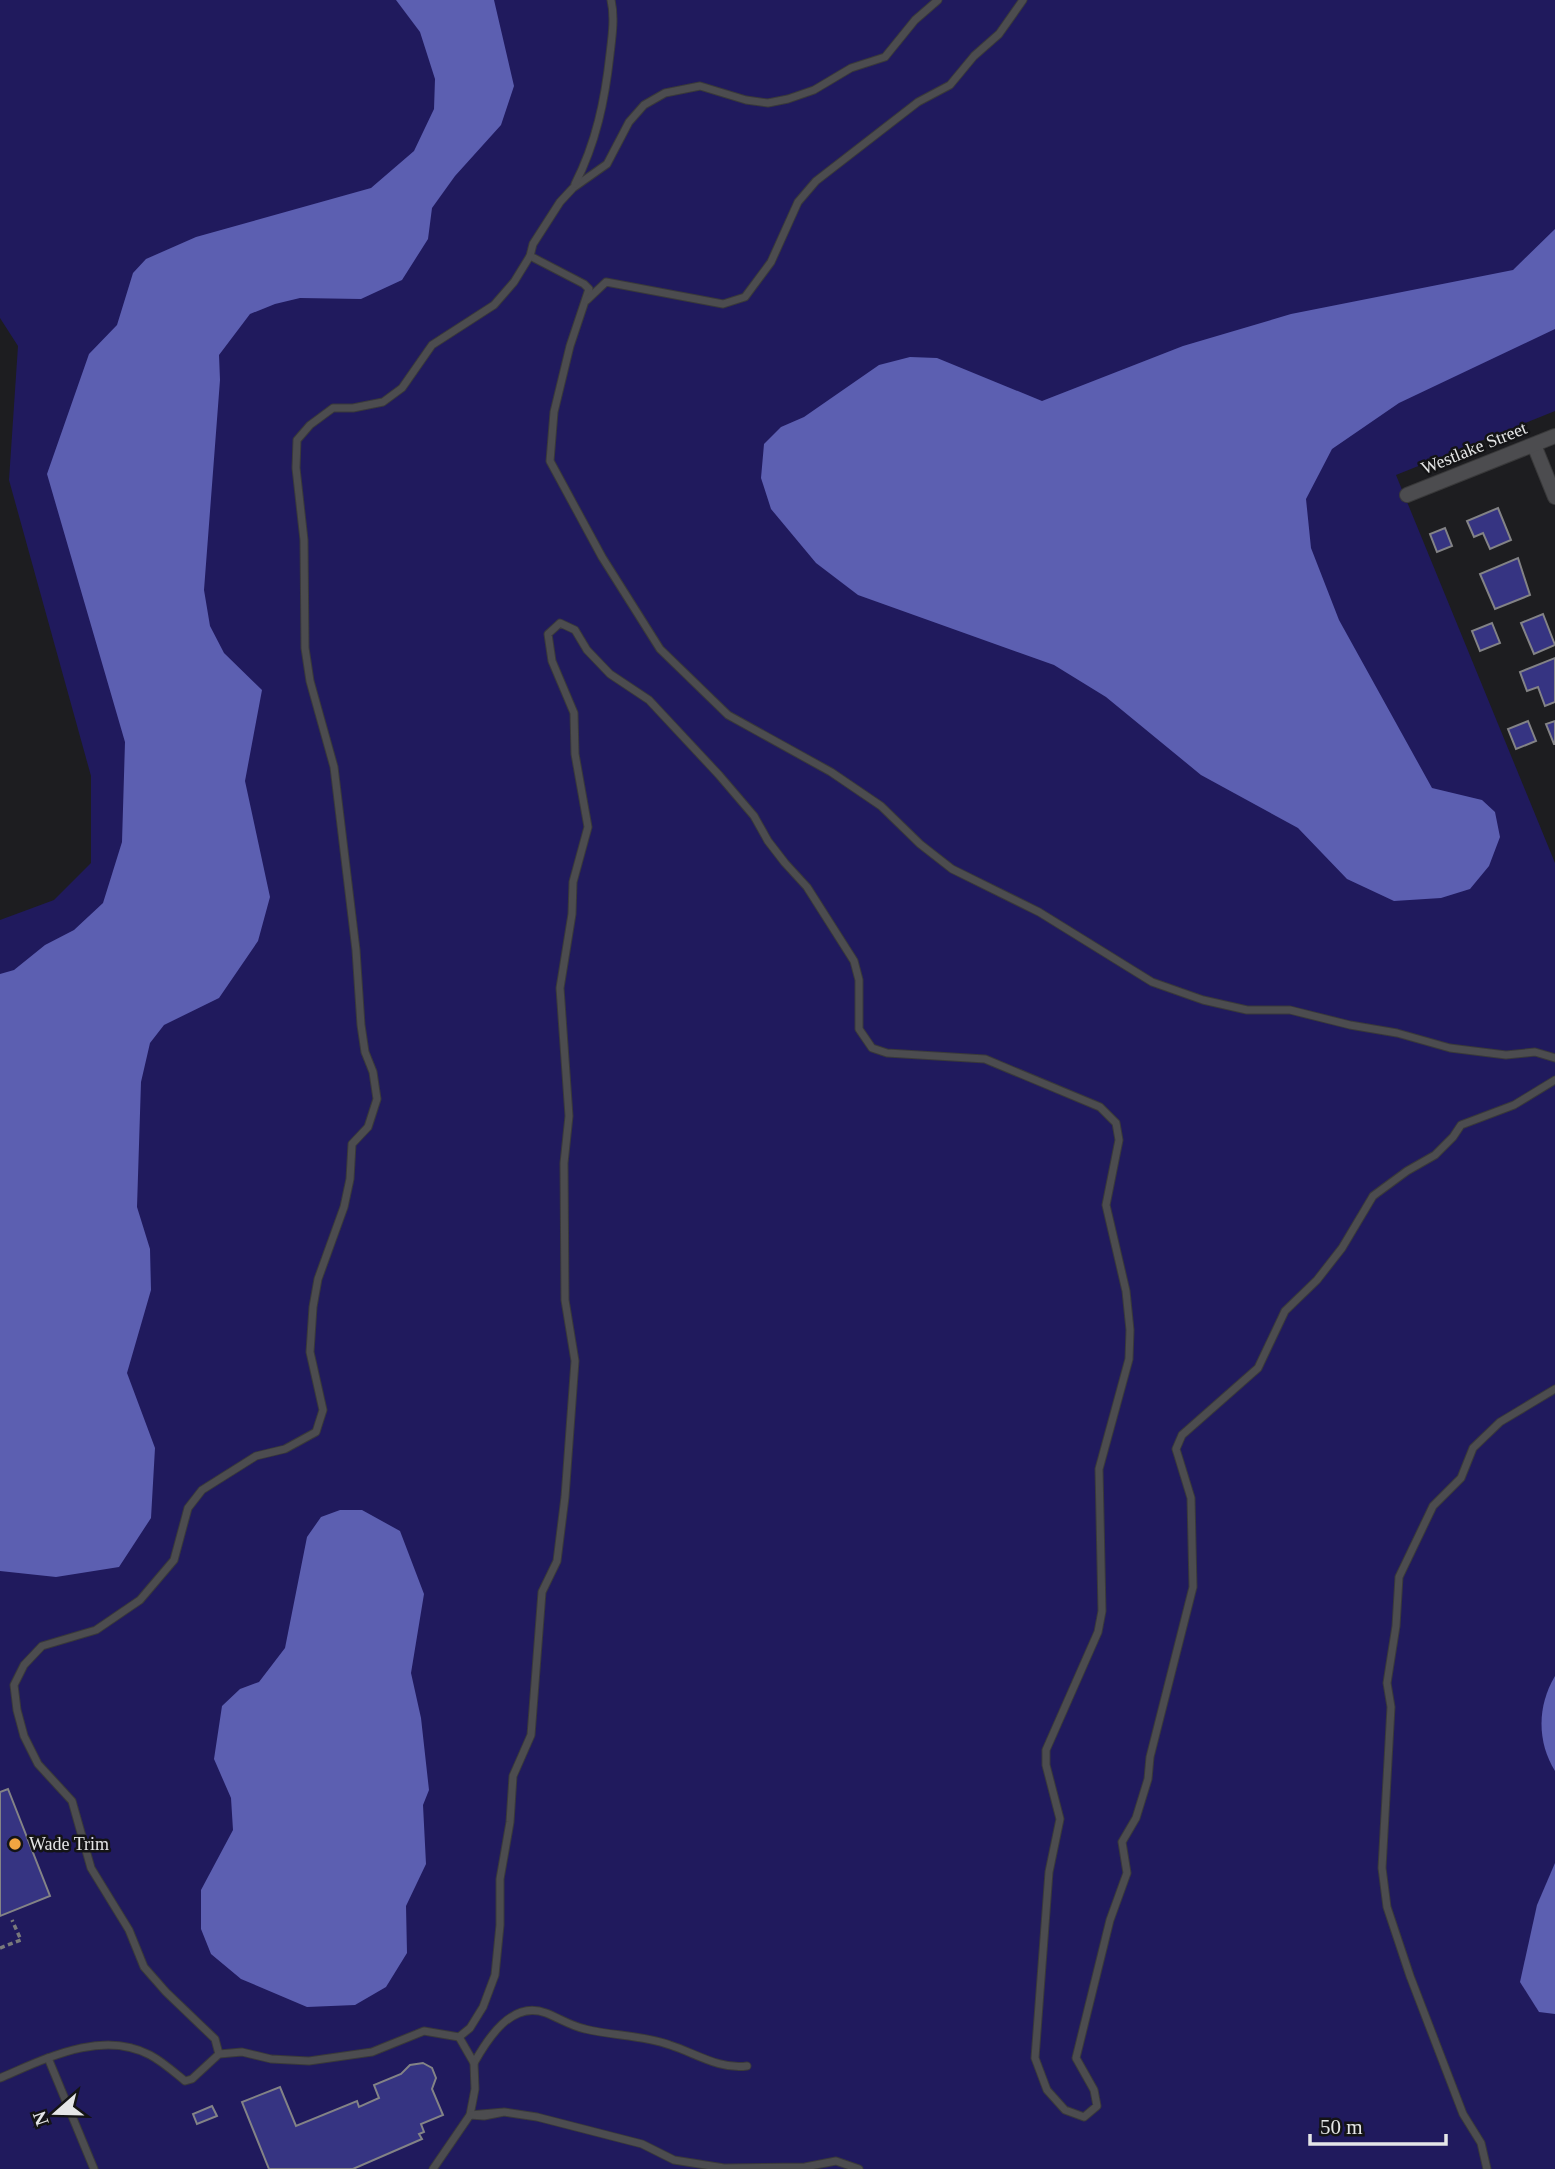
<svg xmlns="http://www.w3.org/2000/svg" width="1555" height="2169" viewBox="0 0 1555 2169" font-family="Georgia,serif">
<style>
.green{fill:#201a5d}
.water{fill:#5c5fb1}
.building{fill:#363482;stroke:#838386;stroke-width:2}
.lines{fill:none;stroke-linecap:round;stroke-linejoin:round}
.lane-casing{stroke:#39393a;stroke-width:9}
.street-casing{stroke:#39393a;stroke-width:16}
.path{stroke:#79797b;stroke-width:3.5;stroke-dasharray:5 3.5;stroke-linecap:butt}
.lane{stroke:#4c4c4f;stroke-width:7}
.street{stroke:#4c4c4f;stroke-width:14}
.poi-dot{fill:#f2a541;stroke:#141416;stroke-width:2.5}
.labels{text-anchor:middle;stroke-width:5;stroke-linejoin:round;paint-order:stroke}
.street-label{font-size:18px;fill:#e5e6e7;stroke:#141416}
.poi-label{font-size:18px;fill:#e5e6e7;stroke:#141416;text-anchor:start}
</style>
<rect width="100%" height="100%" fill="#1d1d20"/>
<polygon class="green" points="0,0 1555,0 1555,411 1396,475 1555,863 1555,2169 0,2169 0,920 54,900 91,863 91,776 9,480 18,346 0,318"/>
<g class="water">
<polygon points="396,0 494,0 514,86 501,125 455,176 432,208 428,239 402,280 361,299 300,298 275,304 250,314 219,355 220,380 204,590 210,626 224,653 262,690 245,781 270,897 258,941 219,998 164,1025 150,1043 141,1082 137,1207 150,1249 151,1290 127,1373 155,1448 151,1518 119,1567 56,1577 0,1571 0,974 14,970 45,945 74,930 103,903 122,842 125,742 47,474 89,354 117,325 133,273 146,259 196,237 371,188 414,151 434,109 435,79 420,32"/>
<polygon points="1555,229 1555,329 1399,403 1332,449 1306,499 1311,548 1339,620 1432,788 1482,800 1495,812 1500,837 1489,866 1470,889 1441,898 1394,901 1347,879 1298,828 1201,775 1106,697 1054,665 858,595 816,563 771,509 761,478 764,444 781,427 804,417 879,365 910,357 937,358 1042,401 1183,346 1291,314 1513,270"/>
<polygon points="340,1510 362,1510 400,1531 424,1594 411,1673 421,1718 429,1790 423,1805 426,1864 406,1906 407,1953 386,1987 355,2005 307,2007 241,1979 211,1954 201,1929 201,1890 233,1830 231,1798 214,1759 222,1706 240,1689 259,1682 285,1648 307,1537 321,1517"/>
<path d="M1555,1676V1771C1537,1742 1537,1706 1555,1676Z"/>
<polygon points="1555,1863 1555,2014 1539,2012 1520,1982 1537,1905"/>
</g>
<g class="building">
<polygon points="1498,508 1511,540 1490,549 1483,533 1474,537 1467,521"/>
<polygon points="1445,528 1452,546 1437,552 1430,534"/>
<polygon points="1518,558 1530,595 1495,609 1480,574"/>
<polygon points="1543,614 1555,645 1534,654 1521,623"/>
<polygon points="1492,623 1500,643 1480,651 1472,631"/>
<polygon points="1555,658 1555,702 1545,706 1538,687 1527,691 1520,672"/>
<polygon points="1528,721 1536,741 1516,749 1508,729"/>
<polygon points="1555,721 1555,744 1554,744 1546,724"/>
<polygon points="8,1789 50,1896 0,1916 0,1792"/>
<polygon points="423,2063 432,2068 436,2078 432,2089 443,2115 421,2124 424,2132 419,2134 422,2139 353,2169 269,2169 242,2102 280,2087 296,2126 357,2101 359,2107 379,2098 374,2085 401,2074 410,2065"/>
<polygon points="212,2106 217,2116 197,2124 193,2114"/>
</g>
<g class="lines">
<g class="lane-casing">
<g id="lane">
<polyline points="938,0 915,20 885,57 851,68 814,90 788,99 768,103 746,100 700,86 665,93 644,105 629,122 607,164 573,188 560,202 533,244 530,256 584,284 589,289 570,346 554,412 550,461 602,557 660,649 728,715 831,772 881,806 920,844 952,869 1039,912 1152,982 1203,1000 1247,1010 1290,1010 1350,1025 1397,1033 1450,1048 1506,1055 1535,1052 1555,1058"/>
<path d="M575,184C596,143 605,100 610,54C612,37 615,17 611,0"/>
<polyline points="587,300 606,282 723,304 745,297 771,262 798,202 816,181 918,102 950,85 974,56 999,34 1023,0"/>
<polyline points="459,2037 470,2028 483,2007 495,1975 500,1925 500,1879 510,1822 513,1776 531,1735 542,1592 557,1561 565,1497 575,1361 565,1300 564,1163 569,1116 560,988 572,914 573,882 588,827 575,754 574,713 552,661 548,634 560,623 575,630 587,650 610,674 649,700 719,775 754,816 768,841 785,863 807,887 854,961 859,980 859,1029 872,1048 887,1053 985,1059 1100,1107 1116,1123 1119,1140 1106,1205 1126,1291 1130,1330 1129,1359 1099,1469 1102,1611 1098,1632 1046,1750 1046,1765 1060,1819 1049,1872 1035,2058 1047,2090 1065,2110 1084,2117 1097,2106 1094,2090 1076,2058 1110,1920 1127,1873 1122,1842 1136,1818 1148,1779 1150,1757 1193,1587 1191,1498 1176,1449 1182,1435 1258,1368 1285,1311 1317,1280 1342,1248 1373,1196 1407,1171 1435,1155 1453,1137 1461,1125 1514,1105 1555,1080"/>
<polyline points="219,2054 215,2039 166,1992 144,1967 129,1930 91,1868 72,1801 38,1764 24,1736 17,1710 14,1685 24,1665 42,1646 96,1630 140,1600 174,1560 188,1508 202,1490 256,1456 285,1449 316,1432 323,1410 310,1352 313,1307 318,1279 344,1207 350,1179 352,1144 368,1127 377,1099 373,1072 365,1052 361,1025 356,950 334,767 310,681 305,648 304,540 296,468 297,440 310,425 333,408 353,408 383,402 402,388 432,345 494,305 514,282 530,256"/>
<polyline points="48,2058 94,2169"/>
<path d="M474,2063C488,2038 512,2000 546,2013C559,2018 571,2026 585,2029C613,2036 643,2035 670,2045C695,2053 720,2070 747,2066"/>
<path d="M0,2078C45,2059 102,2029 150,2055C163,2062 174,2072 185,2081L192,2079L219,2054L242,2052L271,2059L309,2061L372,2052L424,2031L459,2037L474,2063L475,2089L470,2115L433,2169"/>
<polyline points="504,2112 484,2116 470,2115 504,2112 537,2117 642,2144 674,2160 724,2168 805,2167 836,2161 859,2169"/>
<polyline points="1487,2169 1481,2143 1463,2114 1410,1976 1387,1907 1382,1868 1391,1707 1387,1683 1396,1626 1399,1577 1433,1506 1461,1478 1473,1448 1500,1422 1555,1389"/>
</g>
</g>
<g class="street-casing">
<g id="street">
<polyline points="1534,445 1555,497"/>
<polyline points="1407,495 1555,436"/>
</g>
</g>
<polyline class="path" points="0,1948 21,1940 12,1920"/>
<use href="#lane" class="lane"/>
<use href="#street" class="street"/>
</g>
<circle class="poi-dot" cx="15" cy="1844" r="7"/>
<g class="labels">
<g class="street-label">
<text transform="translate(1474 448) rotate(-22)" y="6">Westlake Street</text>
</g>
<g class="poi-label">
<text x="29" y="1850">Wade Trim</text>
</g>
</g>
<g transform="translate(56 2113) rotate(250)" stroke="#141416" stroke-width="5" paint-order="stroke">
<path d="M0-5L12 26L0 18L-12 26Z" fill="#e5e6e7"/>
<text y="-10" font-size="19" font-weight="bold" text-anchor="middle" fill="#e5e6e7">N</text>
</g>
<path d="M1310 2134v10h136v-10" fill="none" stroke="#e5e6e7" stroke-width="3.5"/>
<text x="1320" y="2134" font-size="21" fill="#e5e6e7" stroke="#141416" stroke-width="5" paint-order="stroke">50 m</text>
</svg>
